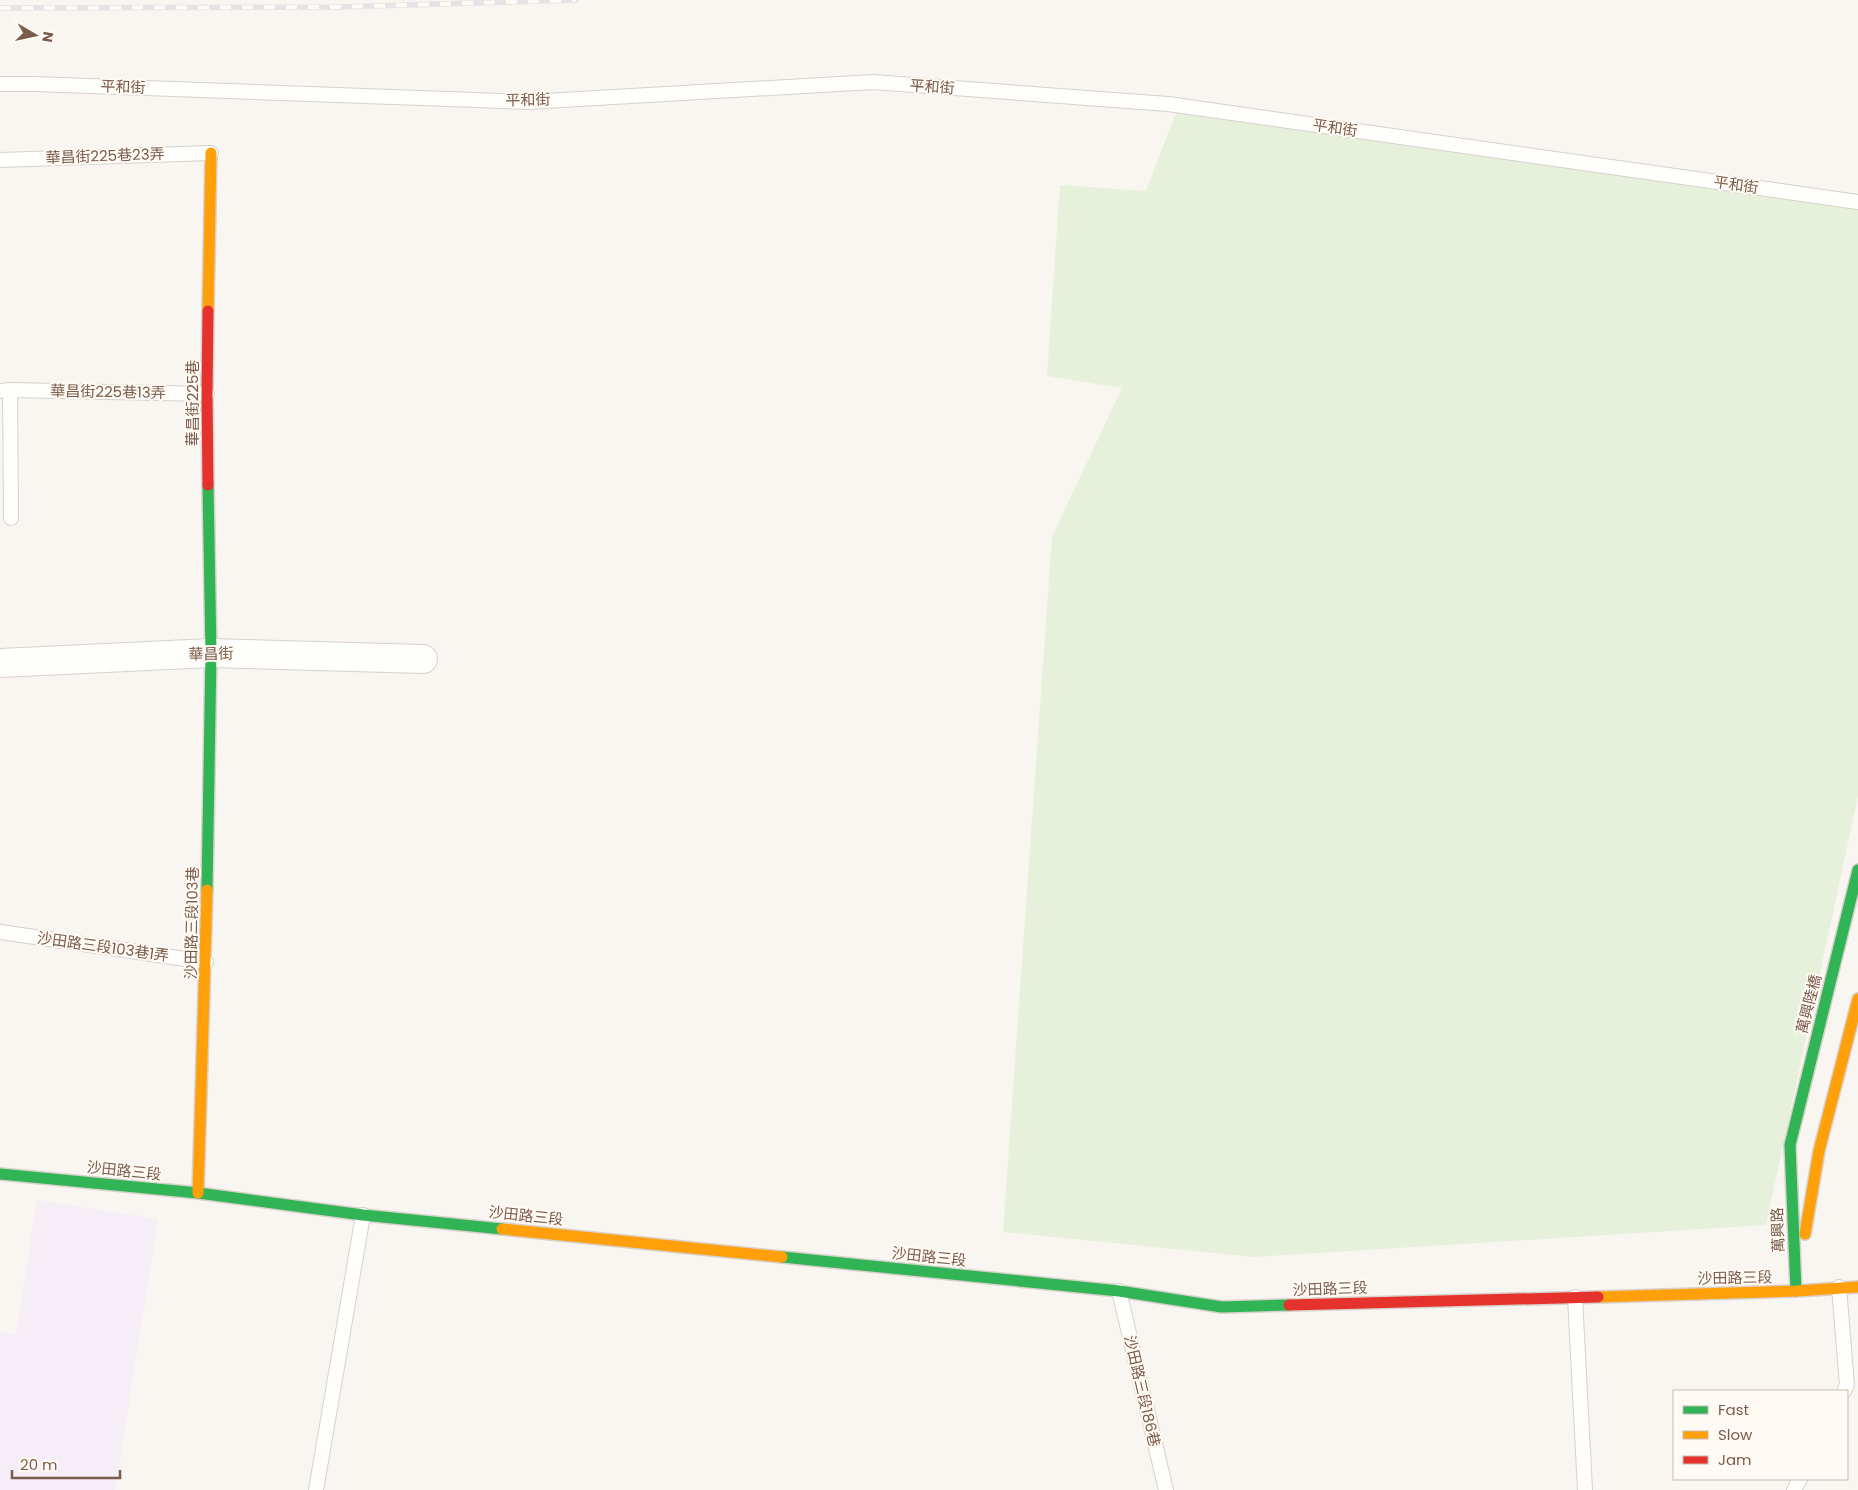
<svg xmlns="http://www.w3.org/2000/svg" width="1858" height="1490" viewBox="0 0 1858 1490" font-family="Poppins,'Noto Sans TC',sans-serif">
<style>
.education{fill:#f6eef6}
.green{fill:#e7f0db}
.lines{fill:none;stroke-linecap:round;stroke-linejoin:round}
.lane-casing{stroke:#d7d1cb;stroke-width:16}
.street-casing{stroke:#d7d1cb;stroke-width:30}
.fast-casing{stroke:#d9d2cb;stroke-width:14}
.slow-casing{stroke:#d9d2cb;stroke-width:14}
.jam-casing{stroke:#d9d2cb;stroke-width:14}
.lane{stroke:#fefefd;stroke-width:14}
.street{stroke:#fefefd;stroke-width:28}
.fast{stroke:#30b455;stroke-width:11}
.slow{stroke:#ff9f0a;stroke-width:11}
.jam{stroke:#e5322d;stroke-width:11}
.rail-casing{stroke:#e6e3e7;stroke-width:5.5}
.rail{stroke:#fffaf3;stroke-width:4;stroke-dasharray:11;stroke-linecap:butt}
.labels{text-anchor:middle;stroke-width:4;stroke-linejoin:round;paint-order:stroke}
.street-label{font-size:15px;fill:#7a5c4d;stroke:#fffaf3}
</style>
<rect width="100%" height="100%" fill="#f9f5f0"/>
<polygon class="education" points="37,1200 158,1219 115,1490 0,1490 0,1331 16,1334"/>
<polygon class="green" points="1177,110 1858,209 1858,796 1766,1225 1254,1257 1003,1232 1052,537 1122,388 1047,376 1060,185 1146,191"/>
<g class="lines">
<g class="lane-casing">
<g id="lane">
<polyline points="0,84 35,84 528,102 873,82 1168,104 1858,202"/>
<polyline points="0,160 211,153"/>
<polyline points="10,390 11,518"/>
<polyline points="0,391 10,390 207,394"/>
<polyline points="0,932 206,962"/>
<polyline points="1839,1287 1847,1385 1844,1391"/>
<polyline points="1119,1291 1166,1490"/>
<polyline points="1575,1297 1585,1490"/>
<polyline points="316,1490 363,1215"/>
<polyline points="1794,1490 1800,1479"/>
</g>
</g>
<g class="street-casing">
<polyline id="street" points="0,663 211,653 423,659"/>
</g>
<g class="fast-casing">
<g id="fast">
<polyline points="207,890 211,653 208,485"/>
<polyline points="0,1174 198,1193 363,1215 502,1229"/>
<polyline points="782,1257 1119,1291 1222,1307 1289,1305"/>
<polyline points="1796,1291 1790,1145 1858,870"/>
</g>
</g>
<g class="slow-casing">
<g id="slow">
<polyline points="208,311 211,153"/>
<polyline points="198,1193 207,890"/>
<polyline points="502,1229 782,1257"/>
<polyline points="1805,1234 1819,1151 1858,999"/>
<polyline points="1598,1297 1796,1291 1858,1287"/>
</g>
</g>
<g class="jam-casing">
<g id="jam">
<polyline points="208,311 207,394 208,485"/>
<polyline points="1289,1305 1598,1297"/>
</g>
</g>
<use href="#lane" class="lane"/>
<use href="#street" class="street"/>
<use href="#fast" class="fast"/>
<use href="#slow" class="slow"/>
<use href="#jam" class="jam"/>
<g class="rail-casing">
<polyline id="rail" points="0,8 337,7 576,0"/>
</g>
<use href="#rail" class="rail"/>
</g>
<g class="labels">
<g class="street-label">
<text transform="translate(123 87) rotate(2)" y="5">平和街</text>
<text transform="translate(932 87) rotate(4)" y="5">平和街</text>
<text transform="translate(528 100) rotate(-1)" y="5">平和街</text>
<text transform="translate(1335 128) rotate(8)" y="5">平和街</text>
<text transform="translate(105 156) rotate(-2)" y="5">華昌街225巷23弄</text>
<text transform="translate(1736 185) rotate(8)" y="5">平和街</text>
<text transform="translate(108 392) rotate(1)" y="5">華昌街225巷13弄</text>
<text transform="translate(193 403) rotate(-90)" y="5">華昌街225巷</text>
<text transform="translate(211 654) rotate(-1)" y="5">華昌街</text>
<text transform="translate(192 923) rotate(-89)" y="5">沙田路三段103巷</text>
<text transform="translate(103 947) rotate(8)" y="5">沙田路三段103巷1弄</text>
<text transform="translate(1809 1004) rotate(-76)" y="5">萬興陸橋</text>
<text transform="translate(124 1171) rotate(6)" y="5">沙田路三段</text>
<text transform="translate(526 1216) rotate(6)" y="5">沙田路三段</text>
<text transform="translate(1778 1230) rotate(-92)" y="5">萬興路</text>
<text transform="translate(929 1257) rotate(6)" y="5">沙田路三段</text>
<text transform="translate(1735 1278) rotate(-1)" y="5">沙田路三段</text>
<text transform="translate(1330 1289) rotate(-2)" y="5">沙田路三段</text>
<text transform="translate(1142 1391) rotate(77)" y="5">沙田路三段186巷</text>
</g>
</g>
<rect x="1673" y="1390" width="175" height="90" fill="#fffaf3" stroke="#cabbb1"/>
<rect x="1683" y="1406" width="25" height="8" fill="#30b455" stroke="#cabbb1"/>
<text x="1718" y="1415" font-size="15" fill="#7a5c4d">Fast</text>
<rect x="1683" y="1431" width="25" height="8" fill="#ff9f0a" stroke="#cabbb1"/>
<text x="1718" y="1440" font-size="15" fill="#7a5c4d">Slow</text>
<rect x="1683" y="1456" width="25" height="8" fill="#e5322d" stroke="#cabbb1"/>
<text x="1718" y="1465" font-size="15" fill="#7a5c4d">Jam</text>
<g transform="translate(35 35) rotate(99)" stroke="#fffaf3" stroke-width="4" paint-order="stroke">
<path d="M0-4L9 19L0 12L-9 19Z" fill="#7a5c4d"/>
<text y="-8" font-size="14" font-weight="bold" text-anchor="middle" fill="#7a5c4d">N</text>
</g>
<path d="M12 1470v8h108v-8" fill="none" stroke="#7a5c4d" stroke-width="2.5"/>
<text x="20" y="1470" font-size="15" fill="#7a5c4d" stroke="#fffaf3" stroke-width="4" paint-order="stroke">20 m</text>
</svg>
